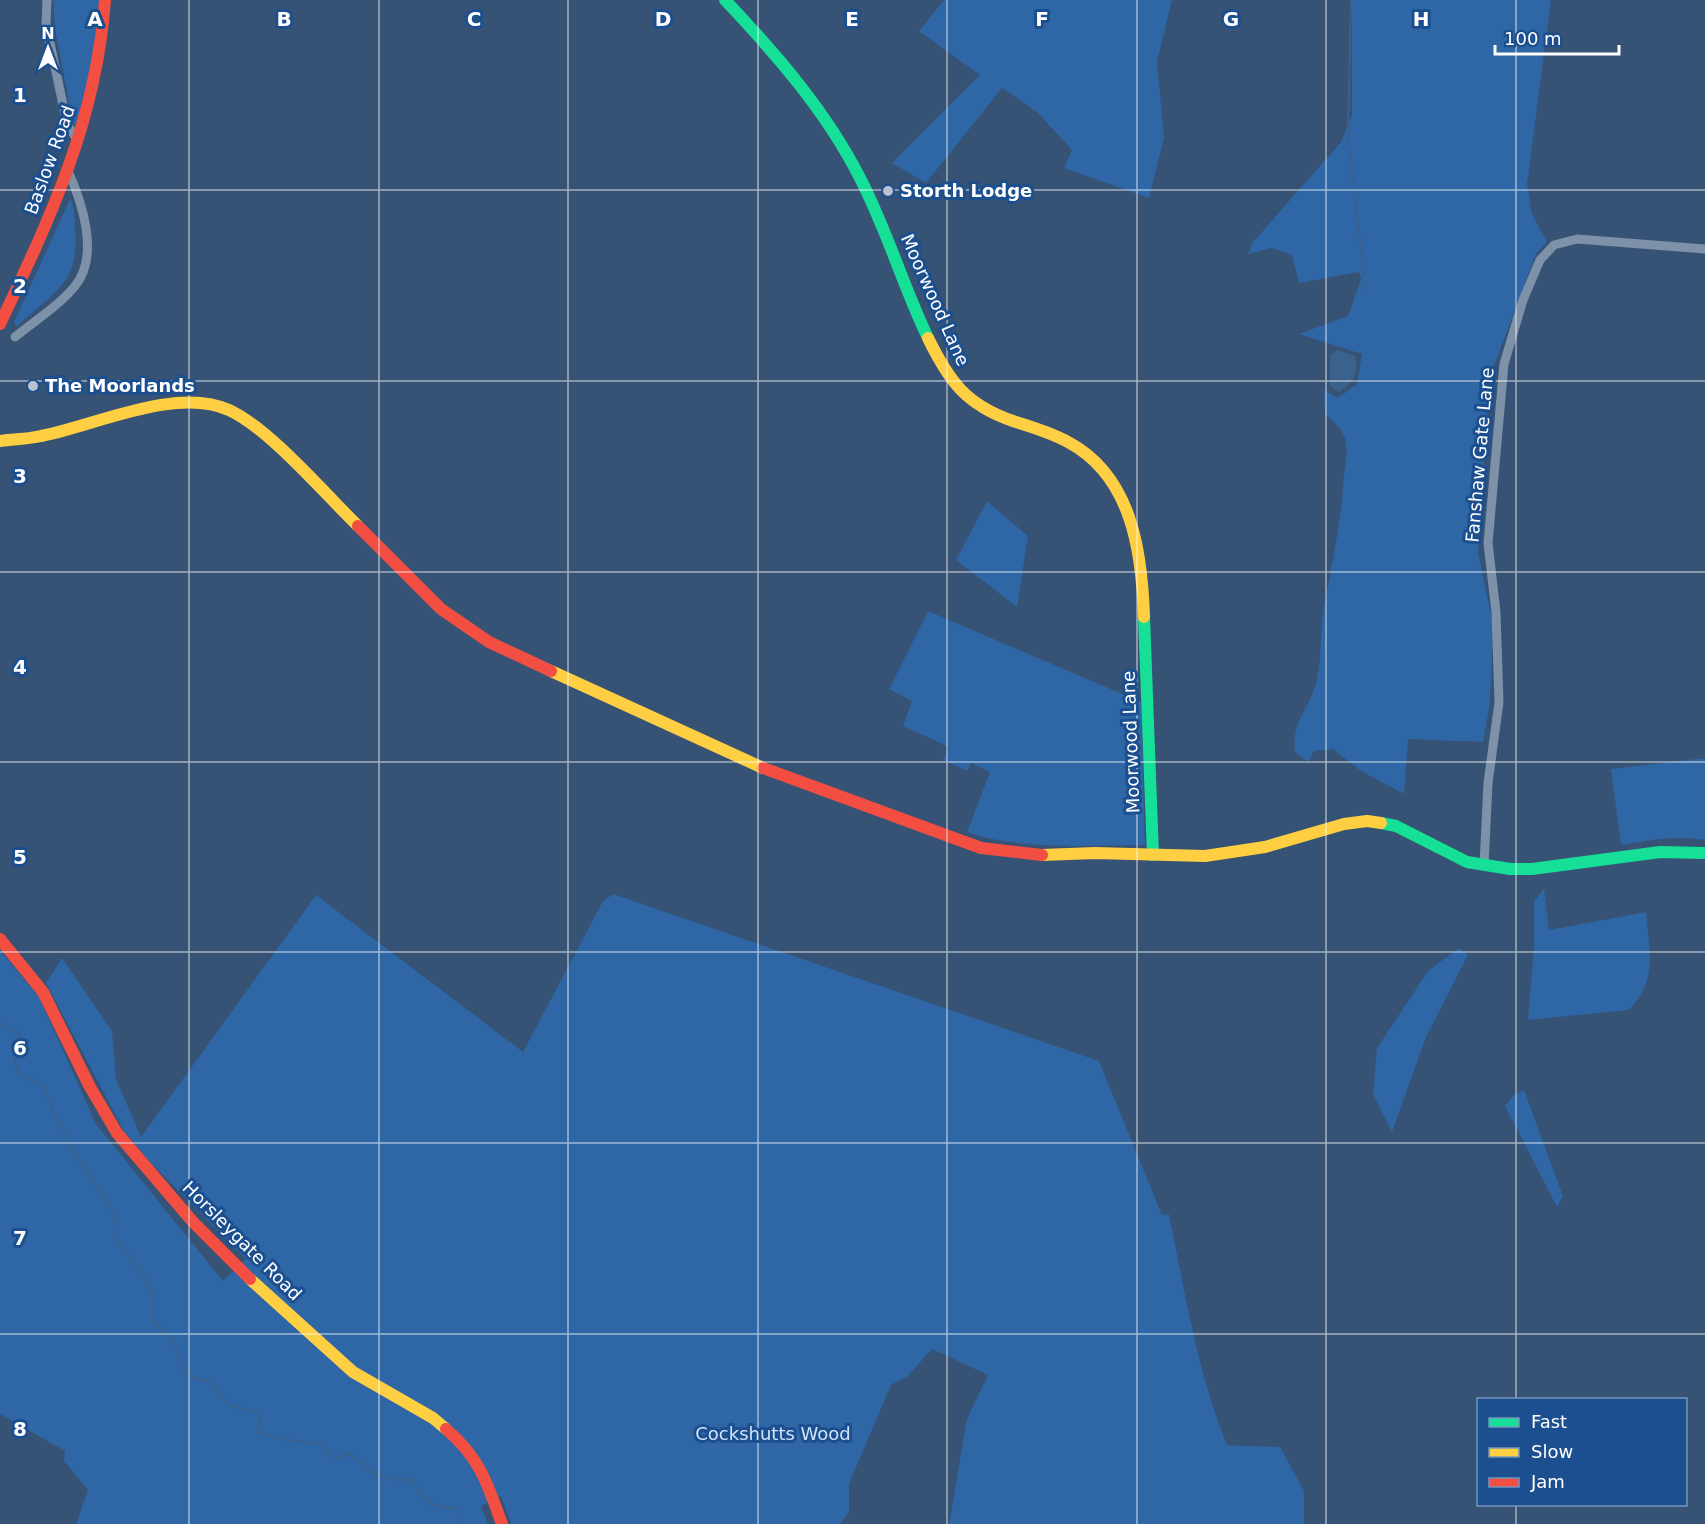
<svg xmlns="http://www.w3.org/2000/svg" width="1705" height="1524" viewBox="0 0 1705 1524" font-family="'DejaVu Sans',sans-serif">
<style>
.green{fill:#2f66a5}
.water{fill:#3b618d}
.lines{fill:none;stroke-linecap:round;stroke-linejoin:round}
.stream{stroke:#3b618d;stroke-width:2}
.street{stroke:#7d92a8;stroke-width:9}
.fast{stroke:#16e098;stroke-width:12}
.slow{stroke:#ffcf43;stroke-width:12}
.jam{stroke:#f24e42;stroke-width:12}
.grid{fill:none;stroke:#fff;stroke-width:1.5;stroke-opacity:0.55}
.poi-dot{fill:#b9c2ce;stroke:#1b4f8f;stroke-width:2}
.labels{text-anchor:middle;stroke-width:6;stroke-linejoin:round;paint-order:stroke}
.street-label{font-size:18px;fill:#fff;stroke:#1b4f8f}
.poi-label{font-size:18px;font-weight:bold;fill:#fff;stroke:#1b4f8f;text-anchor:start}
.park-label{font-size:18px;fill:#cfe3fa;stroke:#1b4f8f}
.grid-label{font-size:20px;text-anchor:middle;font-weight:bold;fill:#fff;stroke:#1b4f8f;stroke-width:6;stroke-linejoin:round;paint-order:stroke}
</style>
<rect width="100%" height="100%" fill="#365274"/>
<g class="green">
<polygon points="53,0 99,0 94,58 77,126 73,123 55,29"/>
<polygon points="944,0 1172,0 1157,61 1164,138 1149,198 1064,168 1072,150 1038,113 1002,88 926,183 892,163 980,75 919,31"/>
<path d="M1352,0H1551L1527,184L1532,214L1547,242L1536,254L1489,379L1478,552L1493,625L1490,703L1483,742L1408,739L1404,794L1361,771L1333,749L1314,751L1308,762L1295,752C1291,720 1311,708 1317,679C1322,656 1320,630 1324,606C1333,562 1341,520 1344,475C1345,465 1348,453 1346,443C1344,430 1335,422 1325,414L1324,390L1338,398L1357,384L1362,354L1299,334L1348,316L1361,279L1359,272L1299,283L1292,255L1272,248L1248,254L1253,242L1341,142L1352,115Z"/>
<path d="M70,199C75,207 74,218 75,226C81,284 54,292 16,327L14,322Z"/>
<polygon points="987,501 1028,536 1017,607 956,560"/>
<path d="M928,611L1141,702L1145,845C1087,845 1022,851 967,832L990,772L971,763L967,771L943,760L949,747L903,726L912,701L889,689Z"/>
<path d="M1705,758V840C1676,835 1650,840 1621,845L1611,769Z"/>
<path d="M1544,889L1549,930L1646,912C1649,954 1659,977 1629,1010L1528,1020L1534,948V901Z"/>
<path d="M613,894L1099,1061L1162,1215L1169,1214C1185,1292 1197,1371 1227,1445L1280,1447L1304,1491V1524H949L967,1419L988,1375L932,1349L908,1376L891,1385L849,1484V1512L840,1524H511L501,1496L481,1506L488,1524H76L88,1490L64,1461L65,1451L0,1414V950L39,997L96,1124L223,1281L246,1259L150,1162L124,1131L46,983L62,958L112,1031L116,1079L141,1137L316,895L523,1052L603,901Z"/>
<polygon points="1459,948 1468,955 1426,1037 1392,1132 1373,1094 1377,1048 1428,971"/>
<polygon points="1524,1090 1563,1196 1557,1207 1505,1106 1514,1095"/>
</g>
<path class="water" d="M1337,350L1355,356C1360,374 1353,382 1339,392L1330,386V356Z"/>
<g class="lines">
<g class="stream">
<polyline points="1351,0 1348,136 1366,293"/>
<path d="M0,1022L21,1035L20,1053L14,1060L19,1074L44,1086L56,1118L90,1179L106,1197L118,1225L114,1236L141,1271L153,1295V1322C159,1328 170,1335 173,1342C184,1364 177,1377 208,1381L231,1407L253,1410L262,1419L257,1431L274,1438L321,1444L335,1458L351,1454C368,1471 386,1484 411,1479C425,1502 428,1508 456,1508L460,1524"/>
</g>
<g class="street">
<polyline points="47,0 46,24 67,124 78,141"/>
<path d="M15,337C34,321 59,306 75,286C100,256 82,202 68,171"/>
<polyline points="1484,866 1488,783 1499,702 1496,612 1488,543 1504,364 1523,300 1540,260 1554,245 1577,239 1705,249"/>
</g>
<g class="fast">
<path d="M725,0C776,54 826,111 860,178C887,230 903,286 928,338"/>
<polyline points="1144,617 1153,855"/>
<polyline points="1381,823 1396,826 1467,862 1510,869 1532,869 1660,852 1705,853"/>
</g>
<g class="slow">
<path d="M928,338C949,381 966,405 1013,421C1031,427 1050,432 1068,442C1132,476 1142,552 1144,617"/>
<path d="M0,441C14,439 28,439 41,436C94,426 176,386 229,410C270,429 324,493 358,526"/>
<polyline points="551,671 763,768"/>
<polyline points="1042,855 1095,853 1205,856 1265,847 1344,824 1367,821 1381,823"/>
<polyline points="250,1279 353,1372 433,1418 446,1429"/>
</g>
<g class="jam">
<path d="M0,324C51,216 96,122 105,0"/>
<polyline points="358,526 441,609 489,642 551,671"/>
<polyline points="763,768 981,848 1042,855"/>
<polyline points="0,939 43,992 90,1087 117,1133 193,1222 250,1279"/>
<path d="M446,1429C480,1458 487,1483 502,1524"/>
</g>
</g>
<path class="grid" d="M189,0V1524M379,0V1524M568,0V1524M758,0V1524M947,0V1524M1137,0V1524M1326,0V1524M1516,0V1400M0,190H1705M0,381H1705M0,572H1705M0,762H1705M0,952H1705M0,1143H1705M0,1334H1705M1516,1504V1524"/>
<g class="poi-dot">
<circle cx="888" cy="191" r="6"/>
<circle cx="33" cy="386" r="6"/>
</g>
<g class="labels">
<g class="street-label">
<text transform="translate(50 160) rotate(-70)" y="6">Baslow Road</text>
<text transform="translate(935 300) rotate(66)" y="6">Moorwood Lane</text>
<text transform="translate(1480 455) rotate(-85)" y="6">Fanshaw Gate Lane</text>
<text transform="translate(1131 742) rotate(-92)" y="6">Moorwood Lane</text>
<text transform="translate(242 1241) rotate(45)" y="6">Horsleygate Road</text>
</g>
<g class="poi-label">
<text x="900" y="197">Storth Lodge</text>
<text x="45" y="392">The Moorlands</text>
</g>
<g class="park-label">
<text x="773" y="1440">Cockshutts Wood</text>
</g>
</g>
<g class="grid-label">
<text x="95" y="26">A</text>
<text x="284" y="26">B</text>
<text x="474" y="26">C</text>
<text x="663" y="26">D</text>
<text x="852" y="26">E</text>
<text x="1042" y="26">F</text>
<text x="1231" y="26">G</text>
<text x="1421" y="26">H</text>
<text x="20" y="102">1</text>
<text x="20" y="293">2</text>
<text x="20" y="483">3</text>
<text x="20" y="674">4</text>
<text x="20" y="864">5</text>
<text x="20" y="1055">6</text>
<text x="20" y="1245">7</text>
<text x="20" y="1436">8</text>
</g>
<rect x="1477" y="1398" width="210" height="108" fill="#1b4f8f" stroke="#7695bc" stroke-width="1.5"/>
<rect x="1489" y="1418" width="30" height="9" fill="#16e098" stroke="#7695bc" stroke-width="1.5"/>
<text x="1531" y="1428" font-size="18" fill="#ffffff">Fast</text>
<rect x="1489" y="1448" width="30" height="9" fill="#ffcf43" stroke="#7695bc" stroke-width="1.5"/>
<text x="1531" y="1458" font-size="18" fill="#ffffff">Slow</text>
<rect x="1489" y="1478" width="30" height="9" fill="#f24e42" stroke="#7695bc" stroke-width="1.5"/>
<text x="1531" y="1488" font-size="18" fill="#ffffff">Jam</text>
<g transform="translate(48 48)" stroke="#1b4f8f" stroke-width="4.5" paint-order="stroke">
<path d="M0-4.5L10 22L0 15L-10 22Z" fill="#ffffff"/>
<text y="-9" font-size="16" font-weight="bold" text-anchor="middle" fill="#ffffff">N</text>
</g>
<path d="M1495 45v9h124v-9" fill="none" stroke="#ffffff" stroke-width="3"/>
<text x="1504" y="45" font-size="18" fill="#ffffff" stroke="#1b4f8f" stroke-width="4.5" paint-order="stroke">100 m</text>
</svg>
